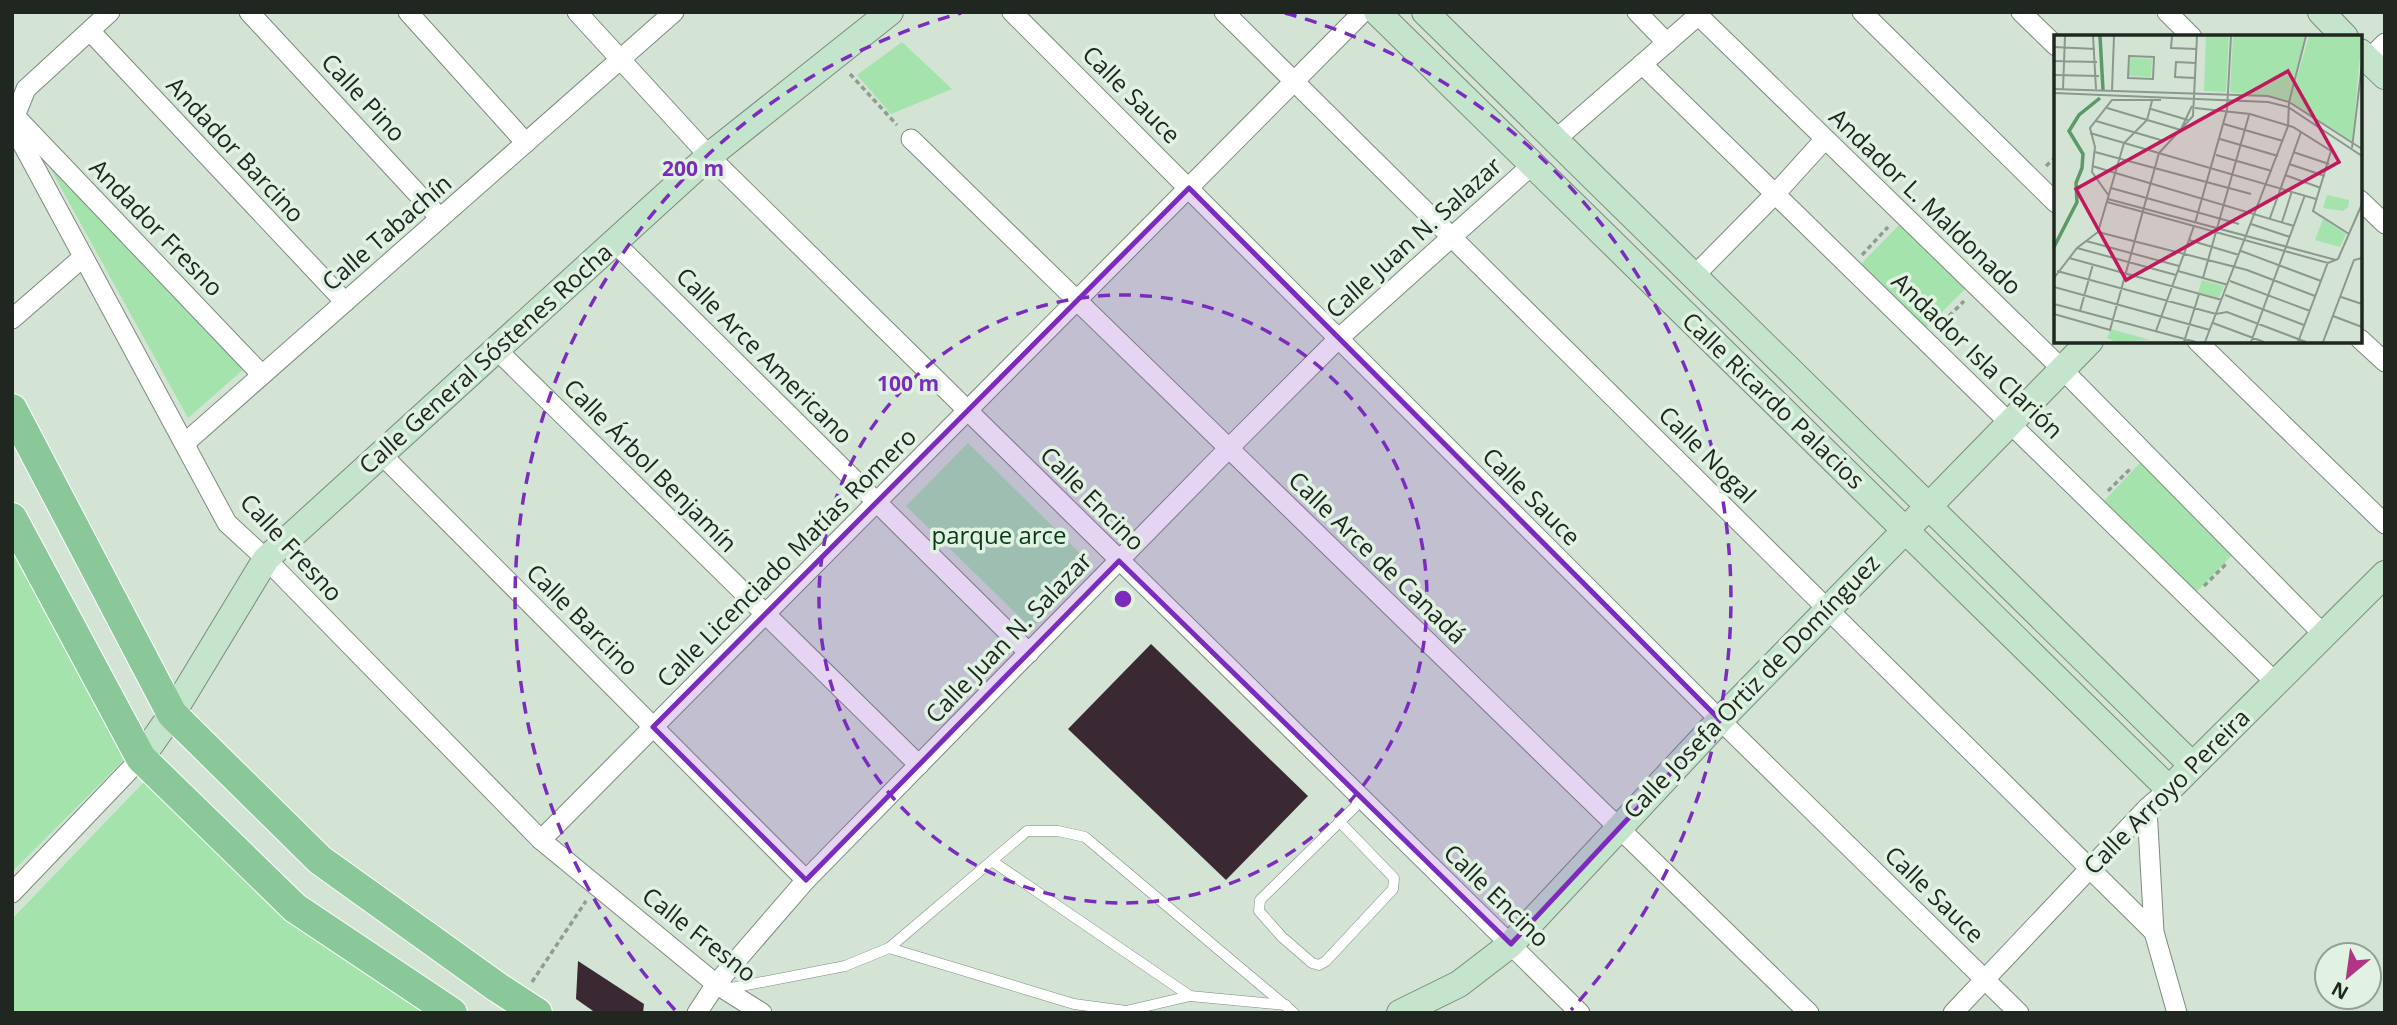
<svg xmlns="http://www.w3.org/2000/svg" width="2397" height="1025" viewBox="0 0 2397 1025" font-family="'Open Sans',sans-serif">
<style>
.green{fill:#a5e3ad}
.building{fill:#3a2932}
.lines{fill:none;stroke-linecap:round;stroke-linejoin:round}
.lane-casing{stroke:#7b8b7c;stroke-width:11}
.street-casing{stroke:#7b8b7c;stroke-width:21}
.secondary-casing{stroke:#7b8b7c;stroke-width:28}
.primary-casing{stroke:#fff;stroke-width:32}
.path{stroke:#8f9c90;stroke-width:3.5;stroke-dasharray:5 3.5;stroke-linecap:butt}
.lane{stroke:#fff;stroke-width:10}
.street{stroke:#fff;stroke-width:19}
.secondary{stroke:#c4e4cc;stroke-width:26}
.primary{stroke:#8ac899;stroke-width:30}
.marked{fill:#7b2cbf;fill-opacity:0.2;stroke:#7b2cbf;stroke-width:5;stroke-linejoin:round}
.ring{fill:none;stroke:#7b2cbf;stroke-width:3.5;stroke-dasharray:12 9}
.labels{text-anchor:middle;stroke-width:7;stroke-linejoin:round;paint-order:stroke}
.street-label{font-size:24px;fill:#202721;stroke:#e0f2e2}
.park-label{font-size:24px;fill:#083916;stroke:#e0f2e2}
.inset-river{fill:none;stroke:#5b9a66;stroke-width:3.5}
.inset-road{fill:none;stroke:#8b988d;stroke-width:2}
.view{fill:#c2185b;fill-opacity:0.15;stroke:#c2185b;stroke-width:3.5}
.inset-edge{fill:none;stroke:#202721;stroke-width:3.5}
.centre{fill:#7b2cbf;stroke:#e0f2e2;stroke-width:3.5}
.ring-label{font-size:21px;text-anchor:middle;font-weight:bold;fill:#7b2cbf;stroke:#e0f2e2;stroke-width:7;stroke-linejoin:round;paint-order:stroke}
</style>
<rect width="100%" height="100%" fill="#d3e4d5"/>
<g class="green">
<polygon points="902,42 952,89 891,114 857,75"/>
<polygon points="44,157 245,368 188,418"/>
<polygon points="1902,222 1968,286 1925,329 1860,265"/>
<polygon points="968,443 1093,566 1031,628 906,506"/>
<polygon points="2140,463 2232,555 2195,593 2103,502"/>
<polygon points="12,538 129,755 12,872"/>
<polygon points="144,782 281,915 430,1013 12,1013 12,919"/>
</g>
<g class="building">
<polygon points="1151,644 1308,796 1226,880 1068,729"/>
<polygon points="578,961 644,1004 643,1013 596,1013 576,999"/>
</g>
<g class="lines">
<g class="lane-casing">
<g id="lane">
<polyline points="1339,821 1394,878 1393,889 1326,961 1319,965 1312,963 1282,937 1259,911 1260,900 1362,800"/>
<polyline points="992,861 1190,996"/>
<polyline points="889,948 1074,1004 1126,1011 1190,996 1286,1005"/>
<polyline points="726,989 845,966 889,948 1027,831 1058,831 1085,837 1294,1013"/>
</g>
</g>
<g class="street-casing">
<g id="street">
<polyline points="110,12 26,89 15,116 16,132 227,523 266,559 541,840 716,984 762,1013"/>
<polyline points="249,12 440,218"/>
<polyline points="408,12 526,143"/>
<polyline points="577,12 709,156 1580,1013"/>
<polyline points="1012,12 1720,720 2019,1013"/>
<polyline points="1224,12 2154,932"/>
<polyline points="1637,12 1667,43"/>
<polyline points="1862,12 2056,203"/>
<polyline points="2021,12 2056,46"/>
<polyline points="2167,12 2192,37"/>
<polyline points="1698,15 2062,369 2324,635"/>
<polyline points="90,31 345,302"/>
<polyline points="2368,60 2385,43"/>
<polyline points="1642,64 2276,683"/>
<polyline points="15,116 262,375"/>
<polyline points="911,139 1809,1013"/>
<polyline points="1555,140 1702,12"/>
<polyline points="2360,200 2385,224"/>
<polyline points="614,242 1029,653"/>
<polyline points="1694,276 1776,193 1825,139"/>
<polyline points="12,319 82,258"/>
<polyline points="2360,339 2385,362"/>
<polyline points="2197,341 2385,524"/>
<polyline points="496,349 919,765"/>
<polyline points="185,443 674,12"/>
<polyline points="381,454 806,880"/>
<polyline points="2147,808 2154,932 2177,1013"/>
<polyline points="541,840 1363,12"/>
<polyline points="12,893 141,758"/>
<polyline points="697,1013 716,984 806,880 1229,448 1338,339 1532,165"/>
<polyline points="1953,1013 2147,808 2169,789"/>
</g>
</g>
<g class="secondary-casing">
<g id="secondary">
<polyline points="1377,12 2169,789 2385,574"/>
<polyline points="1425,12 2192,765"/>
<polyline points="2321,12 2345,37"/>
<polyline points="2360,52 2385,76"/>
<polyline points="141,758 172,714 266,559 709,156 890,12"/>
<polyline points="1400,1013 1459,984 1511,944 1720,720 2090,341"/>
</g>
</g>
<g class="primary-casing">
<g id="primary">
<polyline points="12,409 172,714 320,860 497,987 537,1013"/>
<polyline points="12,518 141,758 295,908 452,1013"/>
</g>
</g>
<g class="path">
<polyline points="850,74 897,125"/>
<polyline points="2046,166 2056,157"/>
<polyline points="1862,255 1888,227"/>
<polyline points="1937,328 1964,301"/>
<polyline points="2108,491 2132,467"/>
<polyline points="2204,586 2228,562"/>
<polyline points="532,982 586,901"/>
</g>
<use href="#lane" class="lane"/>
<use href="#street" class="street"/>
<use href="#secondary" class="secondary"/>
<use href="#primary" class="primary"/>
</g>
<path class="marked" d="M1189,188L1720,720L1511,944L1119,561L806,880L653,727Z"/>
<g class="ring">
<circle cx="1123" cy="599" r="304"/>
<path d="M675 1010A608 608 0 0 1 961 13M1285 13A608 608 0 0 1 1571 1010"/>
</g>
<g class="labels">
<g class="street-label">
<text transform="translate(1131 95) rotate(45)" y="8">Calle Sauce</text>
<text transform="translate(363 98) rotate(47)" y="8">Calle Pino</text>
<text transform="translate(235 150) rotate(47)" y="8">Andador Barcino</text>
<text transform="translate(1925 202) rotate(44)" y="8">Andador L. Maldonado</text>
<text transform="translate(156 228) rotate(46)" y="8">Andador Fresno</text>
<text transform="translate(387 233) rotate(-41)" y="8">Calle Tabachín</text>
<text transform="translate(1414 238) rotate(-42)" y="8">Calle Juan N. Salazar</text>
<text transform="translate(764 356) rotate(45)" y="8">Calle Arce Americano</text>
<text transform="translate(1977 356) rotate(44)" y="8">Andador Isla Clarión</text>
<text transform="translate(486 359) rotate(-42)" y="8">Calle General Sóstenes Rocha</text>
<text transform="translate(1773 401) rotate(44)" y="8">Calle Ricardo Palacios</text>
<text transform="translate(1707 455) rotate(45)" y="8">Calle Nogal</text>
<text transform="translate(650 466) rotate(45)" y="8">Calle Árbol Benjamín</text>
<text transform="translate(1531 497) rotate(45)" y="8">Calle Sauce</text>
<text transform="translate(1092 499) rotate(45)" y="8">Calle Encino</text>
<text transform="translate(291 548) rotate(47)" y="8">Calle Fresno</text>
<text transform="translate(787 558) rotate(-45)" y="8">Calle Licenciado Matías Romero</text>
<text transform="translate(1377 558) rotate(44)" y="8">Calle Arce de Canadá</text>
<text transform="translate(582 620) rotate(45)" y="8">Calle Barcino</text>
<text transform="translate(1009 638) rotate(-46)" y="8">Calle Juan N. Salazar</text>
<text transform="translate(1752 687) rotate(-46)" y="8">Calle Josefa Ortiz de Domínguez</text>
<text transform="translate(2167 792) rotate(-45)" y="8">Calle Arroyo Pereira</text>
<text transform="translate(1934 895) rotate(44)" y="8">Calle Sauce</text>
<text transform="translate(1496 896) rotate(44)" y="8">Calle Encino</text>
<text transform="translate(699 935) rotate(38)" y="8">Calle Fresno</text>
</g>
<g class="park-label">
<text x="999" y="544">parque arce</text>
</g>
</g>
<g transform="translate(2054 35)">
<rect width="308" height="308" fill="#d3e4d5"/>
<path d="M152,1H175L172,57L150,56ZM179,1H251L234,65L176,57ZM255,1H308L298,106L236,66ZM76,23L98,24L97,42L75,41ZM273,160L295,165L294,172L289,176L269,173ZM269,184L292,199L286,212L261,205ZM148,245L170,251L165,263L144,257ZM57,294L96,305L62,307L53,303Z" fill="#a5e3ad"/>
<path class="inset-river" d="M46,1L49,55M0,212L23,167L22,148L28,133L29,119L15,96L25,80L46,63"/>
<path class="inset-road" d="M39,1L42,54M118,1L117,13L143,14M0,12L41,14M75,21L100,22L99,44L74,43ZM0,26L43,27M0,40L45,41M141,43L121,42L122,27L142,28M0,54L214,61L235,67L308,114M9,54L11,1M58,56L60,1M0,58L214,67L234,72L308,121M53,73L127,95M141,73L196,79L239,92L277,116L259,176L295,199M97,74L134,85M42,86L110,106M170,89L229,106M127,94L138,71M36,98L262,164M166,104L224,121M298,113L308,29M41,117L197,159M239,117L275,129M162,120L218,136M235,129L271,141M38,131L240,191M231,140L267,153M57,153L185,189M55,161L38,137L41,112L36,93L58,65H107M54,164L282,225M53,167L274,228L284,224M216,183L247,97M228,187L238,156M141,188L173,75L177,1M197,189L236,202M44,197L193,235L261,261M135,205L185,220M32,206L125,231M23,213L122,240M187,216L267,246M15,223L168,265M284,224L308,169M3,236L162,279L173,277L252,307M124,236L174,250M0,243L23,213L44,197L70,108L93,85L98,66M149,243L195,80M176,246L256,276M0,252L156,295M171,260L250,290M287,262L308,269M0,269L142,307M26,276L39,229M0,279L56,295L105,118L139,81L143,1M279,281L308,292M159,288L210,307M102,296L140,191M130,307L145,259M151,307L234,91L235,67L252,1M197,307L251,160M244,307L274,227M269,307L300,225L308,223"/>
<path class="view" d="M234,36L285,127L72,245L22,154Z"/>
<rect width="308" height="308" class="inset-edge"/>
</g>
<circle cx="1123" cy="599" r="10" class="centre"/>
<g class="ring-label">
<text x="693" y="176">200 m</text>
<text x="908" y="391">100 m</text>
</g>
<rect width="2397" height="1025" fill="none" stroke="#202721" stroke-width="28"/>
<g transform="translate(2348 976) rotate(209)"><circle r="33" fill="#e0f2e2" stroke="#93a195" stroke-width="2"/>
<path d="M0-5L12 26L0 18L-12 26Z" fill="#b23484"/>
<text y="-10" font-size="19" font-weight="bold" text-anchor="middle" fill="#202721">N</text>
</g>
</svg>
